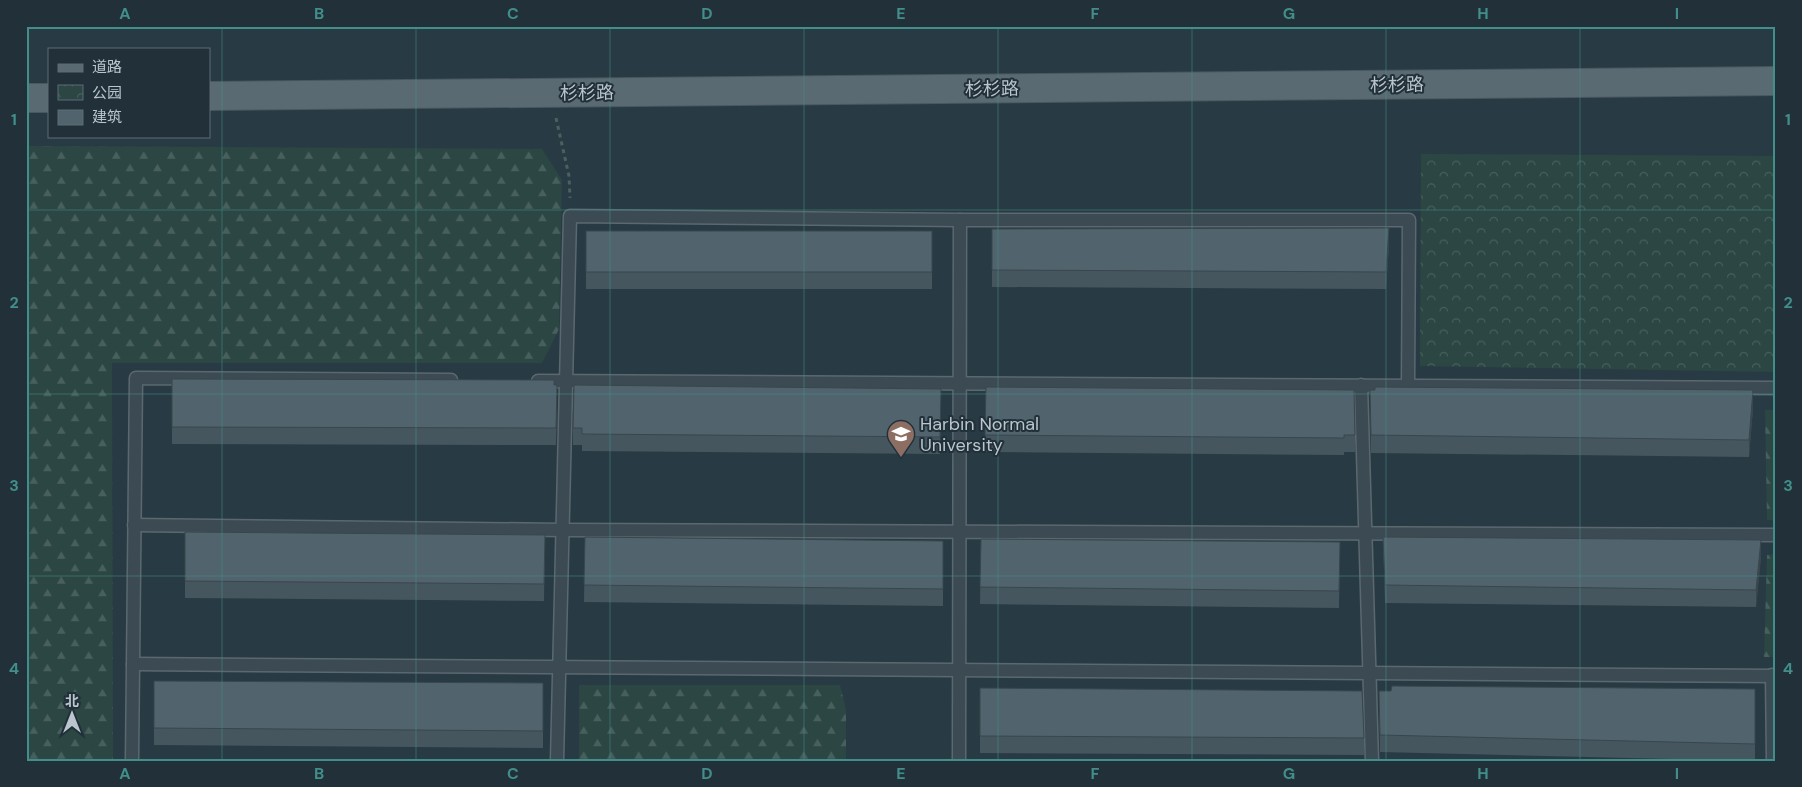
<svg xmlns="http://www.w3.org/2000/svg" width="1802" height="787" viewBox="0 0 1802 787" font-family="'DM Sans','Noto Sans SC',sans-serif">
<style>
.forest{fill:url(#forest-firs)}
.park{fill:url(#park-crowns)}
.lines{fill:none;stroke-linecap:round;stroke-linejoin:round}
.service-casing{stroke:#5b6870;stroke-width:15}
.primary-casing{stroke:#49575f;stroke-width:30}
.path{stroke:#4a625f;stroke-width:3;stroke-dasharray:4 4;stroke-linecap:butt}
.service{stroke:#3c4b53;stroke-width:12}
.primary{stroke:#5a6a73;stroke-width:28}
.wall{fill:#46565f}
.shaded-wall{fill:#39464d}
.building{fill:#51646e;stroke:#39464d}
.grid{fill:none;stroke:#428e8a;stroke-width:1;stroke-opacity:0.55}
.labels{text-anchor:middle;stroke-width:4;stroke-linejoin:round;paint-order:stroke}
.street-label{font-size:18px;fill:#bac5cd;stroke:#213039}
.poi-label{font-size:18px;fill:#bac5cd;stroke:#213039;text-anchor:start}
.neatline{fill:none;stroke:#428e8a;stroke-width:2}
.grid-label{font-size:16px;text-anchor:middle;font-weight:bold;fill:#428e8a}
</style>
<defs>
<pattern id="forest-firs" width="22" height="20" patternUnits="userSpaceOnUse" patternTransform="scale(1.25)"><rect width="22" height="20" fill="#2b4643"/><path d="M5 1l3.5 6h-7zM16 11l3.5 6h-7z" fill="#485f5d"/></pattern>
<pattern id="park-crowns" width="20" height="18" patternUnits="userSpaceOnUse" patternTransform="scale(1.25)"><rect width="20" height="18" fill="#2b4643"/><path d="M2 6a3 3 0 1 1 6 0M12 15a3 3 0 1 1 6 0" fill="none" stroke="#485f5d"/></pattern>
</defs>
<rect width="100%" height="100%" fill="#283a43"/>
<g class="forest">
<polygon points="26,146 542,149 562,180 559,329 542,363 112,363 113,761 26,761"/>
<polygon points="1765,410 1776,410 1776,520 1767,520"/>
<polygon points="1776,554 1776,657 1764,657 1767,555"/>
<polygon points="579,685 840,685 846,710 846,761 579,761"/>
</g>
<polygon class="park" points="1421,154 1776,156 1776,372 1420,366"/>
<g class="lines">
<g class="service-casing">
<g id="service">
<polyline points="538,381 1776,388"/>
<polyline points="1361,385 1372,761"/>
<polyline points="134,525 563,530 1776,535"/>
<polyline points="133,664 1776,676"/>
<polyline points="1772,675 1773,761"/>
<polyline points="132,761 136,378 451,380"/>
<polyline points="557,761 570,216 960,220 1409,220 1408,386"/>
<polyline points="959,761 960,220"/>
</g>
</g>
<g class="primary-casing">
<g id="primary">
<polyline points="209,96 1776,81"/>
<polyline points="26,98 49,98"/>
</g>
</g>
<polyline class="path" points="556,118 569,176 570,198"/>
<use href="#service" class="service"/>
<use href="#primary" class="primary"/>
</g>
<g class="wall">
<polygon points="992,229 1389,245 1386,289 992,287"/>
<rect x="586" y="231" width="346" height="58"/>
<polygon points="172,379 554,385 557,402 556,445 172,444"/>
<polygon points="986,387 1355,435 1355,452 1344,452 1344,455 985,452"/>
<polygon points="941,389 940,454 582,451 582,445 573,445 573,428"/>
<polygon points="1370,390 1753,408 1749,457 1371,453"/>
<polygon points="185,532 545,535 544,601 185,598"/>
<polygon points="585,537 943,541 943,606 584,602"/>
<polygon points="1383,537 1761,557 1756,607 1385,603"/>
<polygon points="981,539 1340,542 1339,608 980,604"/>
<polygon points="154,681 543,683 543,748 154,745"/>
<polygon points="980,688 1364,738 1364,755 980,753"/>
<polygon points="1755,689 1755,761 1380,752 1379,691"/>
</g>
<g class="shaded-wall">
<polygon points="1389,228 1389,245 1386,289 1386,272"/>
<polygon points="1753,390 1753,408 1749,457 1749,440"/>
<polygon points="1761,540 1761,557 1756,607 1756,590"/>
</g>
<g class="building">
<polygon points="1389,228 1386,272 992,270 992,229"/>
<rect x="586" y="231" width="346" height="41"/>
<polygon points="172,379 554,380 554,385 557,385 556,428 172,427"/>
<polygon points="574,385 941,389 940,437 582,434 582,428 573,428"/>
<polygon points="986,387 1354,390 1355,435 1344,435 1344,438 985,435"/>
<polygon points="1375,387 1753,390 1749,440 1371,435 1370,390 1375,390"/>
<polygon points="185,532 545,535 544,584 185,581"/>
<polygon points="585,537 943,541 943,589 584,585"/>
<polygon points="1383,537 1761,540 1756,590 1385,585"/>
<polygon points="981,539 1340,542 1339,591 980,587"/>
<polygon points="154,681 543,683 543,731 154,728"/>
<polygon points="1392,686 1755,689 1755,744 1380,735 1379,691 1391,691"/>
<polygon points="980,688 1362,691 1364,738 980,736"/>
</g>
<path class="grid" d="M222,26V761M416,26V761M610,26V761M804,26V761M998,26V761M1192,26V761M1386,26V761M1580,26V761M26,210H1776M26,394H1776M26,576H1776"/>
<defs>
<g id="university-pin" transform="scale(1.4375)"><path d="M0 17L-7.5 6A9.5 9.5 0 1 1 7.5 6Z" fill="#8d6e63" stroke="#213039"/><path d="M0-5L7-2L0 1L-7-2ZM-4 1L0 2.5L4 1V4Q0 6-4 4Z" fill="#fff"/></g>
</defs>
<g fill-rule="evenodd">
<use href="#university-pin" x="901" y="434"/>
</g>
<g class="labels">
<g class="street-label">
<text transform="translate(1397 85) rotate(-1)" y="6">杉杉路</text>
<text transform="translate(992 89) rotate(-1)" y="6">杉杉路</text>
<text transform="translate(587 93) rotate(-1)" y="6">杉杉路</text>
</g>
<g class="poi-label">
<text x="920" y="430">Harbin Normal<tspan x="920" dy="21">University</tspan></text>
</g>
</g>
<rect width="1802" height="787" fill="none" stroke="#213039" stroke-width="55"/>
<rect x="48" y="48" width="162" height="90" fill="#213039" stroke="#5e6c74"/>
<rect x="58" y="64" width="25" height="8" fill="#5a6a73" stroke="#5e6c74"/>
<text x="92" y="72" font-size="15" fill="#bac5cd">道路</text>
<rect x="58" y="85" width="25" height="15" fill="url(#park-crowns)" stroke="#5e6c74"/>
<text x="92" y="98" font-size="15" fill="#bac5cd">公园</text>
<rect x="58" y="110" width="25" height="15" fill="#51646e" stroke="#5e6c74"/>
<text x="92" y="122" font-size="15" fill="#bac5cd">建筑</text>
<g transform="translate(72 714)" stroke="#213039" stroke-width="4" paint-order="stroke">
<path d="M0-4L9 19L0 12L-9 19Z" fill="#bac5cd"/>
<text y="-8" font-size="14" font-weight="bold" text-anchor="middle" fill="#bac5cd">北</text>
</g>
<rect x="28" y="28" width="1746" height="732" class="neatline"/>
<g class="grid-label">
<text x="125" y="19">A</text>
<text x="319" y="19">B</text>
<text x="513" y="19">C</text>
<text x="707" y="19">D</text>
<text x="901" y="19">E</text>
<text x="1095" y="19">F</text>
<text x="1289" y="19">G</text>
<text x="1483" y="19">H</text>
<text x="1677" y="19">I</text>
<text x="14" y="125">1</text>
<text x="1788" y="125">1</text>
<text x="14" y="308">2</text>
<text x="1788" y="308">2</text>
<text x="14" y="491">3</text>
<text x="1788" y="491">3</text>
<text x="14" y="674">4</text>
<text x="1788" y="674">4</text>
<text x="125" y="779">A</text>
<text x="319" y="779">B</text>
<text x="513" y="779">C</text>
<text x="707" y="779">D</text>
<text x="901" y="779">E</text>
<text x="1095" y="779">F</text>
<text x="1289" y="779">G</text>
<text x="1483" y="779">H</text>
<text x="1677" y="779">I</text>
</g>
</svg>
